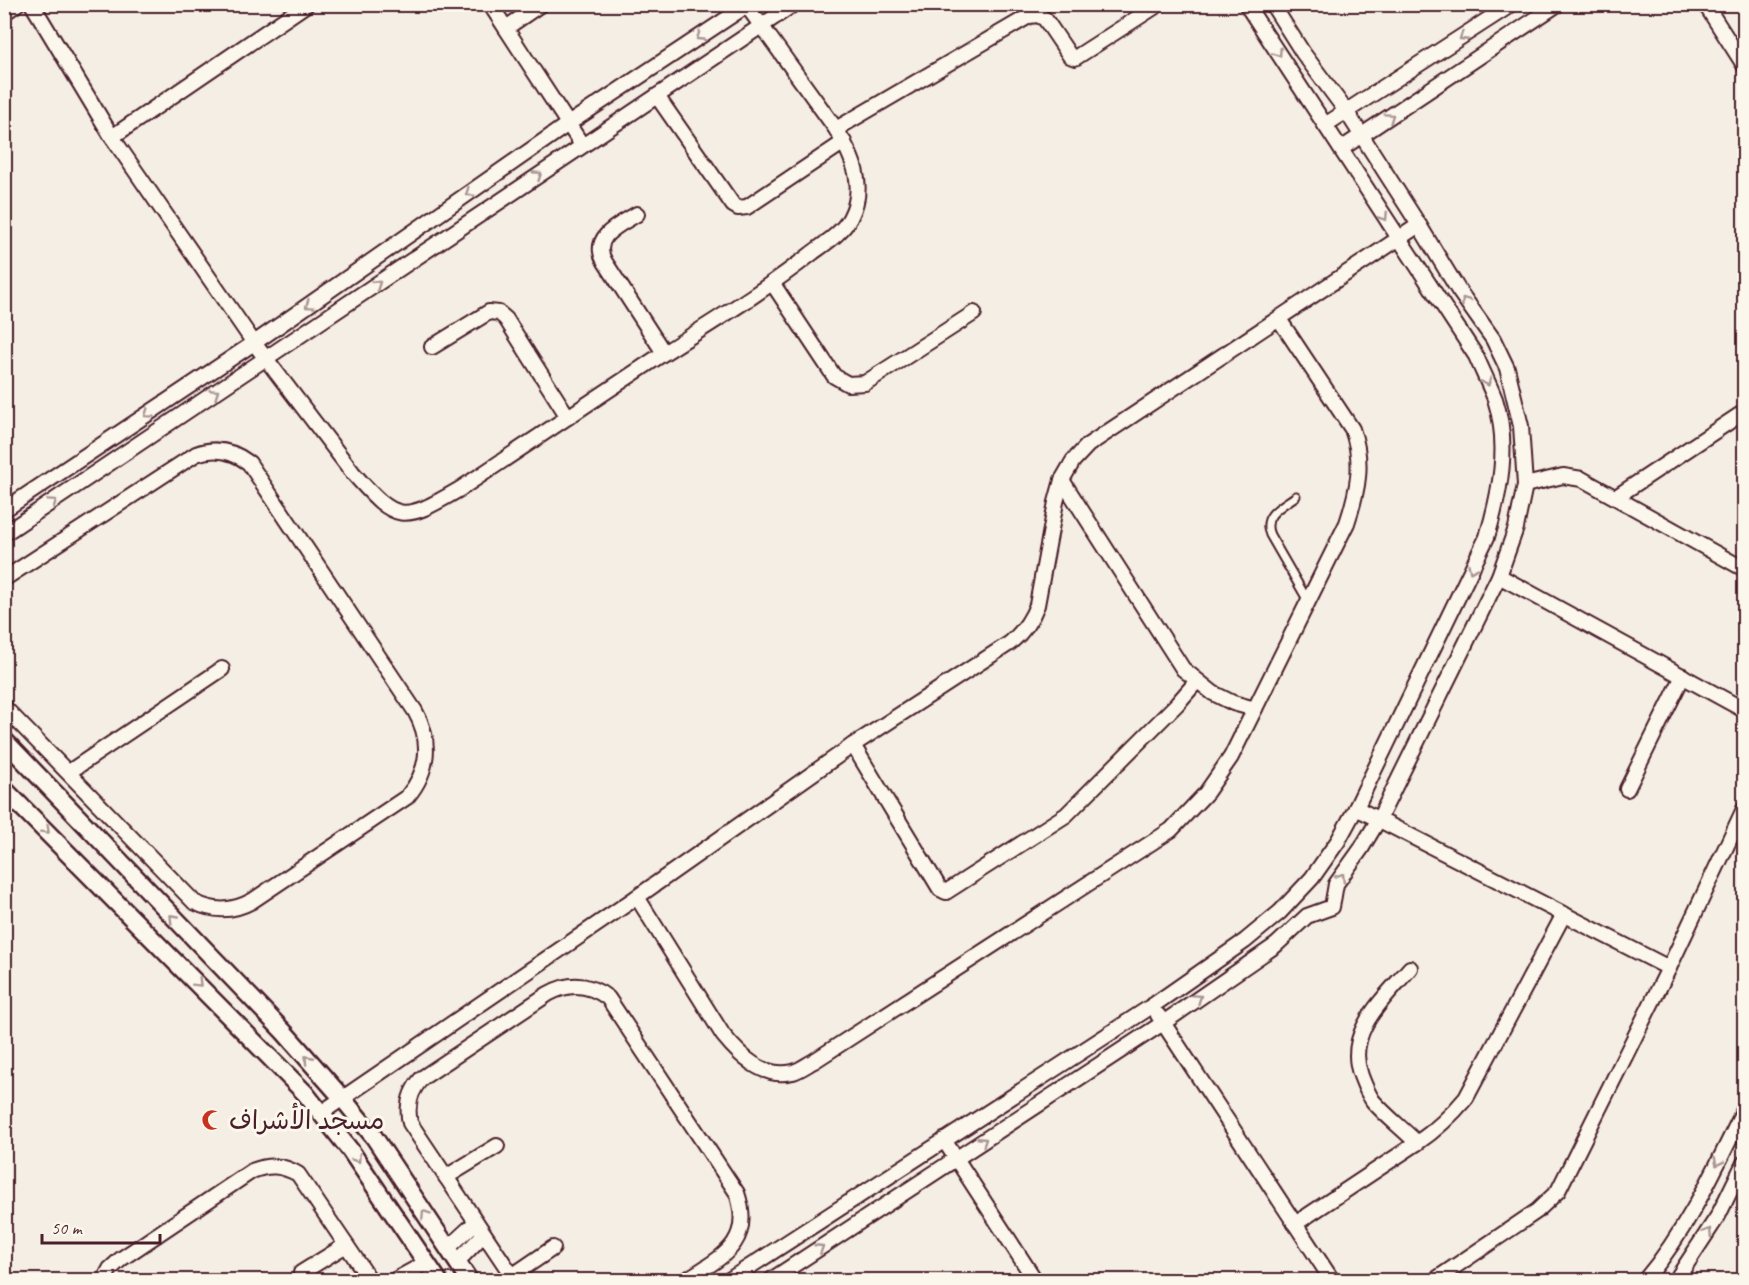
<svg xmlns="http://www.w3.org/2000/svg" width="1749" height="1285" viewBox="0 0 1749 1285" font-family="Caveat,'Playpen Sans Arabic',sans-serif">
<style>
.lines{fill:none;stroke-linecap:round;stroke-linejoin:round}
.service-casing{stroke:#4a1f2b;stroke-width:11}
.minor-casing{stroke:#4a1f2b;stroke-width:18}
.tertiary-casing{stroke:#4a1f2b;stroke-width:21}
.service{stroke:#fbf7ec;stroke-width:7}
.minor{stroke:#fbf7ec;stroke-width:14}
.tertiary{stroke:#fbf7ec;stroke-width:16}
.oneway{stroke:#ab9695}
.labels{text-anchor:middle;stroke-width:6;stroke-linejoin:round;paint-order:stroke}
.poi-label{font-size:26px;fill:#4a1f2b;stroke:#fbf7ec;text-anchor:start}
</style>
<rect width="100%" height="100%" fill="#f4eee4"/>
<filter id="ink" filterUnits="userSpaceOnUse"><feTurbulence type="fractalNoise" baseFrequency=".0167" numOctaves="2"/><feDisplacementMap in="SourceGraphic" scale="12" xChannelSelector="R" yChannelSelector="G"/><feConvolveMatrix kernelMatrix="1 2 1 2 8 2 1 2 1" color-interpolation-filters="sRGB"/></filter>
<g filter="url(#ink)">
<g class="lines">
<g class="service-casing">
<path id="service" d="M1296,496C1282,506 1261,515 1270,535L1308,601"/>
</g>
<g class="minor-casing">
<g id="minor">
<path d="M32,4L112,137L254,343L353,473C397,523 402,523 460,489C528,444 596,398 664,353C714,321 764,291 811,254C824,244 842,233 850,218C867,186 853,157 836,129L747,6"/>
<polyline points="490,4 582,145"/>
<polyline points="1705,4 1744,65"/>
<polyline points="4,13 17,4"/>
<polyline points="506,28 541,4"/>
<polyline points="657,96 733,205 738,208 747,207 844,142"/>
<polyline points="1325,125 1512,4"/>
<polyline points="836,129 1029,16 1038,15 1045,19 1070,56 1075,58 1159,4"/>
<polyline points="112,137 307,4"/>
<polyline points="1341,149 1558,4"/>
<path d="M637,214C619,225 590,237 605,262L664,353"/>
<polyline points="773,284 834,376 848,384 865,383 974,313"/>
<polyline points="432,347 489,312 499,313 506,319 568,417"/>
<polyline points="1062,480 1183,669 1213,693 1233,703 1255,709"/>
<polyline points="1525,485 1563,476 1582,479 1744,569"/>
<polyline points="1616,497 1744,412"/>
<polyline points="4,510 254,343 568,124 749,4"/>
<polyline points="4,534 794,4"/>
<polyline points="1499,576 1744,710"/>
<path d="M4,579L196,454C215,447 232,450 249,463L415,711C432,741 429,771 407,797L252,901C232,912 214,912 194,902L4,707"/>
<polyline points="853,745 940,889 946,892 1066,815 1177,704 1197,681"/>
<polyline points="69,772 222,669"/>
<polyline points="1627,789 1683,676"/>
<polyline points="1356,808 1669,968"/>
<path d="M637,897L723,1035C740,1056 763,1079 793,1072C800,1070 808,1064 814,1061L1171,830L1206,793L1231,757L1347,523C1358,490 1364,462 1352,429L1279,319"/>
<path d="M1410,968C1385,998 1344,1032 1361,1076C1364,1084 1368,1094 1373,1101C1386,1116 1403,1129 1417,1143"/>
<polyline points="1158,1015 1332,1280"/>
<path d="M321,1113L637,897L853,745L1010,643C1023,632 1031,621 1037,605L1056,502L1062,480L1073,461L1088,445L1419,225"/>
<polyline points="944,1140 1035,1280"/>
<polyline points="446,1177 497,1146"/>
<path d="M1295,1224L1417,1143C1436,1130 1451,1116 1466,1098L1564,914"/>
<polyline points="448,1248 476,1222"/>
<polyline points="457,1262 484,1234"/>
<polyline points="301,1273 346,1245"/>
<polyline points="512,1276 553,1248"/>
<path d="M104,1280L110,1269L121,1259L252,1171C269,1164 282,1165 298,1174L370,1280"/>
<polyline points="395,1280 426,1263"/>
<path d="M515,1280L410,1123C406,1105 410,1091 422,1078L548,994C569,982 589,983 608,998L737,1193C754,1243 722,1257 686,1280"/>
<path d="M729,1280L1152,1006L1245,941L1280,912L1312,878L1338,841L1356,808L1487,537C1500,493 1510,445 1495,399C1489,384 1482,370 1476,356L1246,4"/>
<polyline points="771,1280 1163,1023 1276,945 1307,916 1332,907 1336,884 1361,849 1379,819 1499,576 1516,528 1525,485 1521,426 1507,368 1493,339 1459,291 1419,225 1346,111 1303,53 1272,4"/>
<polyline points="1435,1280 1537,1211 1558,1191 1669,968 1744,809"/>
<path d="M1645,1280C1688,1229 1715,1169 1744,1110"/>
<polyline points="1676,1280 1718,1216 1744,1163"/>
</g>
</g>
<g class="tertiary-casing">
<g id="tertiary">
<polyline points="4,740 284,1032 343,1099 374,1137 469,1280"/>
<polyline points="4,789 305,1093 350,1150 438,1280"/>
</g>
</g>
<use href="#service" class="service"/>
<use href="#minor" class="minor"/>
<use href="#tertiary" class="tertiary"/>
</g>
<defs><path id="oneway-chevron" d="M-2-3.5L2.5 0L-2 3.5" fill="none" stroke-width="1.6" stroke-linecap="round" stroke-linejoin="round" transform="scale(1.5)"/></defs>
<g class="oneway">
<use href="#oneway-chevron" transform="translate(700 37) rotate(147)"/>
<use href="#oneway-chevron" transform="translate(1463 37) rotate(147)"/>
<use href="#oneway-chevron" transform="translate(1278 53) rotate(57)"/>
<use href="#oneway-chevron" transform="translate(1390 117) rotate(-35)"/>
<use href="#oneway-chevron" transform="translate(538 175) rotate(-34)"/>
<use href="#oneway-chevron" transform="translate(469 193) rotate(145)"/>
<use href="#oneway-chevron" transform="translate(1384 217) rotate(57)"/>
<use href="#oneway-chevron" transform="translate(377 284) rotate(-34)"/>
<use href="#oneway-chevron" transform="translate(1465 301) rotate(-125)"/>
<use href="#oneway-chevron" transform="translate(309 305) rotate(145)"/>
<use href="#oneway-chevron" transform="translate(1487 382) rotate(67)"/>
<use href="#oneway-chevron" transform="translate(215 393) rotate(-34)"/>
<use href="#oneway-chevron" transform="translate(148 414) rotate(146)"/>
<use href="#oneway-chevron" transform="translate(53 502) rotate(-34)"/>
<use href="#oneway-chevron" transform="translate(1472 569) rotate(115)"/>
<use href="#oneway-chevron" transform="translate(46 830) rotate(45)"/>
<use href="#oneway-chevron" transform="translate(1341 877) rotate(-57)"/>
<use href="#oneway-chevron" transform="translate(173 918) rotate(-134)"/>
<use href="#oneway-chevron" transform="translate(198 983) rotate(45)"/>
<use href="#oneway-chevron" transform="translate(1198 998) rotate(-34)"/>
<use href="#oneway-chevron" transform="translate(308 1059) rotate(-132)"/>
<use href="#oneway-chevron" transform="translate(983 1141) rotate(-33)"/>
<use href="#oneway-chevron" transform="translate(357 1159) rotate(56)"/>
<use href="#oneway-chevron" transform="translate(1718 1162) rotate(117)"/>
<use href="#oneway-chevron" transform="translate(425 1214) rotate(-123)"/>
<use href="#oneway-chevron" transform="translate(1708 1232) rotate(-58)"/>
<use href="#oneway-chevron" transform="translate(820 1248) rotate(-33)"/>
</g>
</g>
<defs>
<g id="mosque-bare" transform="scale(1.62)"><path d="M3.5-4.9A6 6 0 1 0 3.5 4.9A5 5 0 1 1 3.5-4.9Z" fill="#c8321e" stroke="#fbf7ec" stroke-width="2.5" paint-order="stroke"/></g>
</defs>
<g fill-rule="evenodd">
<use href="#mosque-bare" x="212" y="1120"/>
</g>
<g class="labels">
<g class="poi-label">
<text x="229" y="1129">مسجد الأشراف</text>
</g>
</g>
<rect width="1749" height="1285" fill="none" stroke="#fbf7ec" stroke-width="24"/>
<rect x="12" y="12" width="1725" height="1261" fill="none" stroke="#4a1f2b" stroke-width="2" filter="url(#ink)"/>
<path d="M42 1234v9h118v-9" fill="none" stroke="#4a1f2b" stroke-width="3"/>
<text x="51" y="1234" font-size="18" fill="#4a1f2b" stroke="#fbf7ec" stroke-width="4.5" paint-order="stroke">50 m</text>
</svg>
